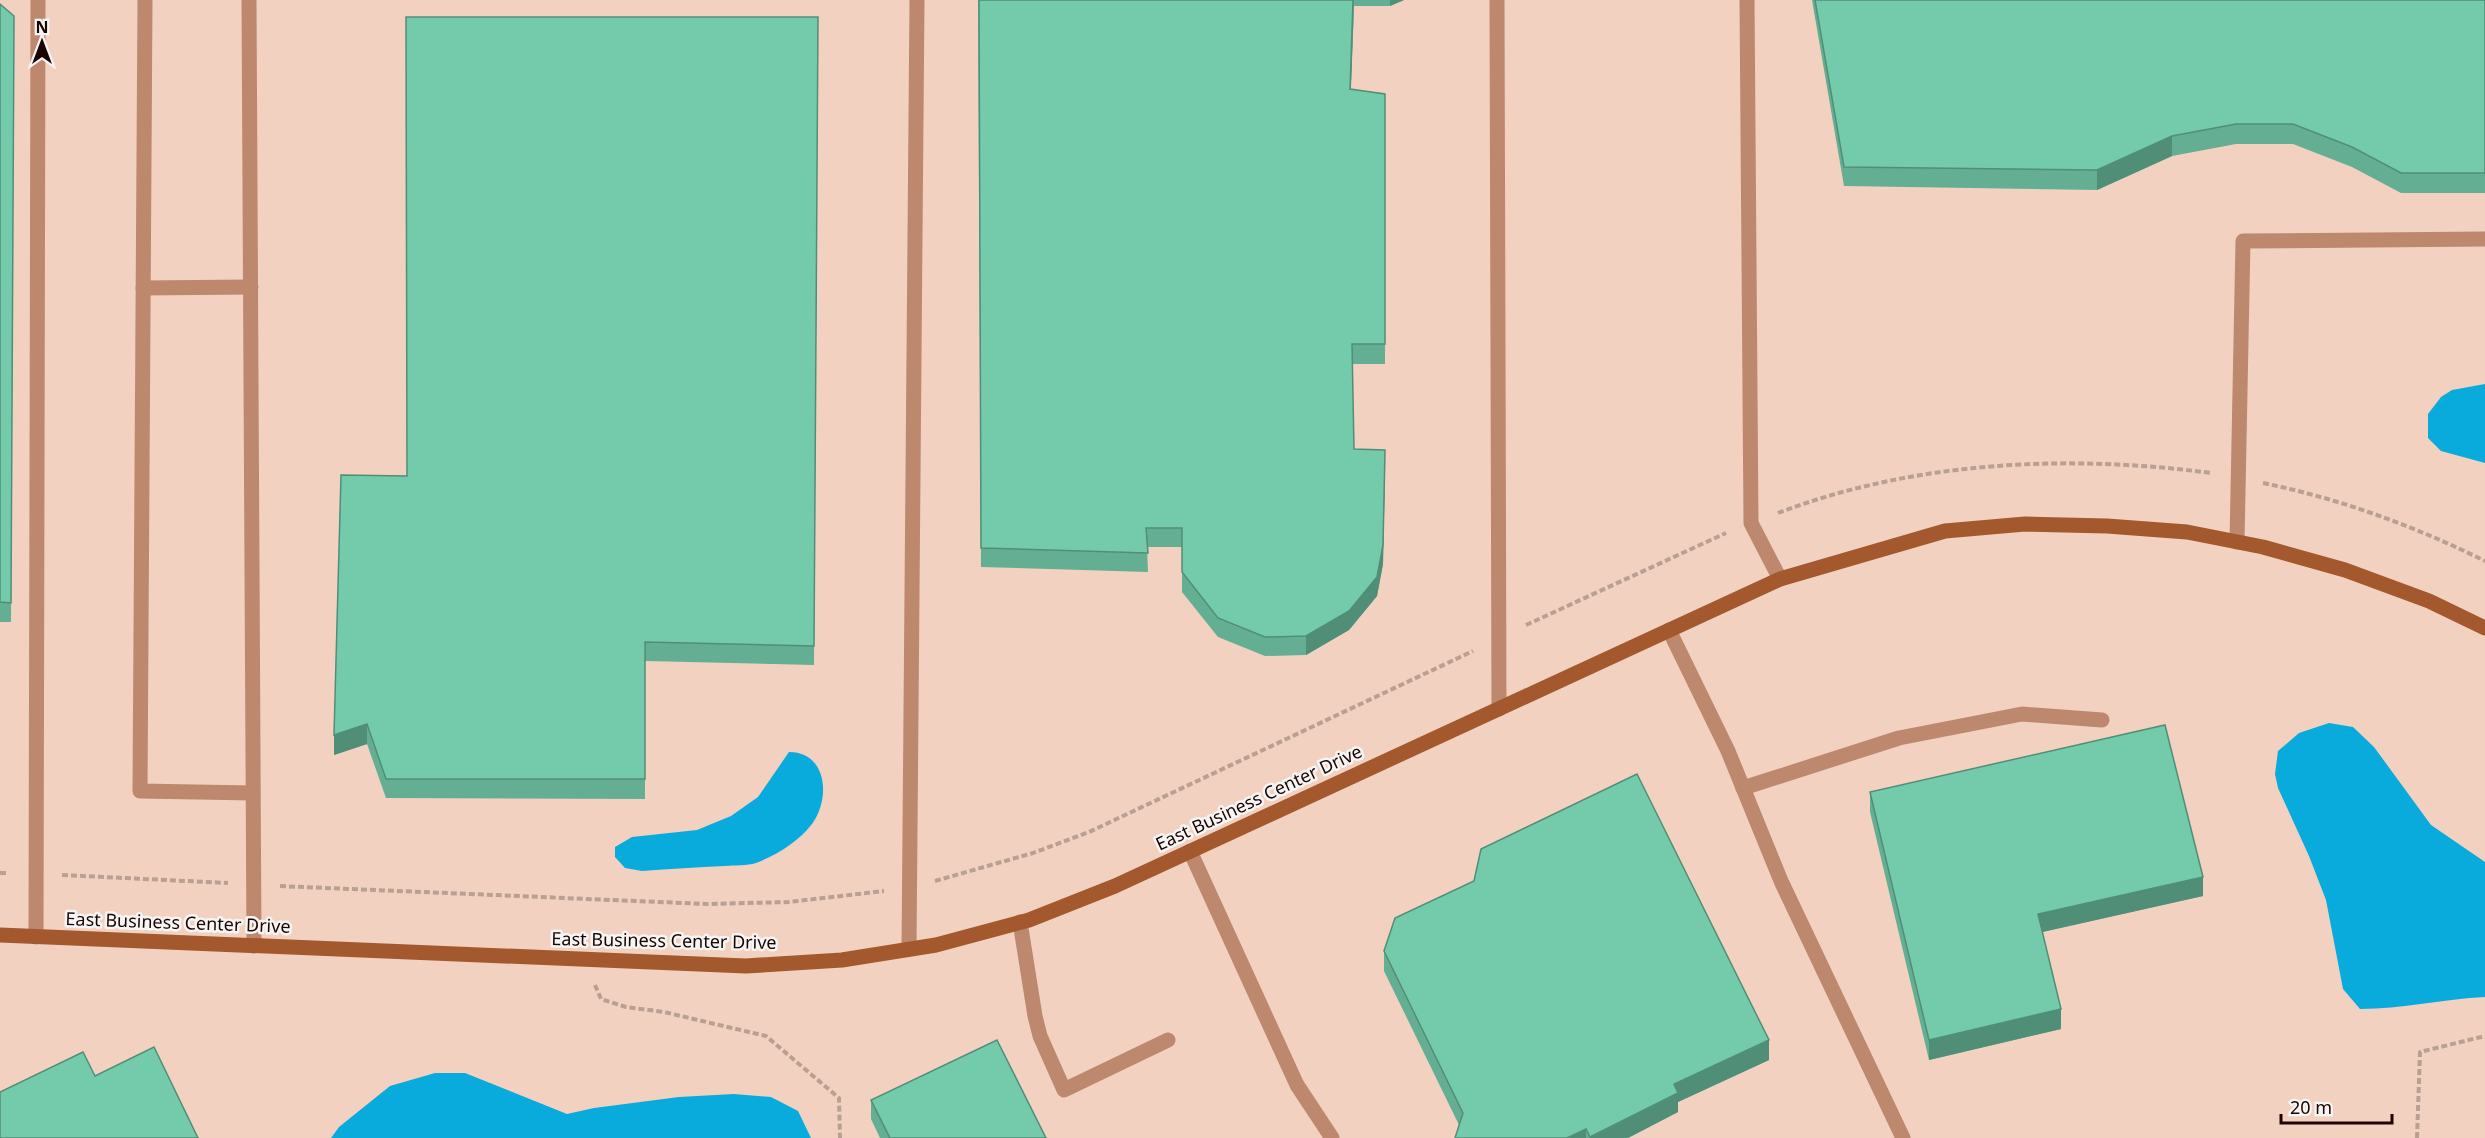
<svg xmlns="http://www.w3.org/2000/svg" width="2485" height="1138" viewBox="0 0 2485 1138" font-family="'Noto Sans',sans-serif">
<style>
.built{fill:#f2d1c1}
.water{fill:#09aadc}
.lines{fill:none;stroke-linecap:round;stroke-linejoin:round}
.path{stroke:#ba9f93;stroke-width:4;stroke-dasharray:6 3;stroke-linecap:butt}
.lane{stroke:#bd886d;stroke-width:15}
.secondary{stroke:#a3582d;stroke-width:15}
.wall{fill:#64af93}
.shaded-wall{fill:#518e78}
.building{fill:#74cbab;stroke:#518e78;stroke-width:1.5}
.labels{text-anchor:middle;stroke-width:5;stroke-linejoin:round;paint-order:stroke}
.street-label{font-size:18px;fill:#1c0500;stroke:#f5f5f5}
</style>
<rect width="100%" height="100%" fill="#ffe1d2"/>
<rect class="built" x="0" y="0" width="2485" height="1138"/>
<g class="water">
<polygon points="2485,384 2485,463 2441,451 2428,438 2428,414 2441,397 2452,390"/>
<path d="M2329,723L2353,727L2374,747L2431,825L2485,862V997C2443,999 2402,1009 2360,1009L2343,989L2326,900L2309,856L2278,788L2275,774L2278,751L2299,733Z"/>
<path d="M789,752C827,752 831,798 812,824C798,842 777,855 756,863C747,866 734,865 725,866C697,867 670,869 642,871L625,868L615,857V847L632,837L697,830L731,816L758,797Z"/>
<polygon points="435,1073 465,1073 567,1114 594,1108 679,1097 734,1094 771,1097 798,1111 811,1138 331,1138 339,1127 390,1086"/>
</g>
<g class="lines">
<g class="path">
<path d="M2263,483C2341,499 2414,526 2485,561"/>
<path d="M1778,513C1914,461 2069,454 2211,473"/>
<polyline points="1526,625 1726,533"/>
<polyline points="0,873 9,873"/>
<polyline points="62,875 228,883"/>
<polyline points="935,881 1033,853 1089,832 1473,651"/>
<polyline points="280,886 707,904 789,902 884,891"/>
<polyline points="595,985 601,999 626,1007 664,1012 766,1036 839,1098 840,1138"/>
<polyline points="2417,1138 2420,1052 2485,1036"/>
</g>
<g class="lane">
<polyline points="145,0 140,791 253,793"/>
<polyline points="249,0 254,946"/>
<polyline points="1497,0 1499,709"/>
<polyline points="1747,0 1751,523 1780,579"/>
<polyline points="143,288 251,287"/>
<polyline points="2237,542 2243,241 2485,239"/>
<polyline points="1669,630 1728,751 1781,881 1903,1138"/>
<polyline points="1743,788 1899,738 2022,714 2102,720"/>
<polyline points="1190,851 1297,1085 1332,1138"/>
<polyline points="1020,922 1035,1016 1040,1036 1064,1090 1168,1040"/>
<polyline points="36,937 38,0"/>
<polyline points="909,949 917,0"/>
</g>
<polyline class="secondary" points="0,935 746,966 842,960 936,945 1029,920 1115,886 1780,579 1945,531 2025,524 2107,526 2187,532 2263,547 2345,570 2429,601 2485,628"/>
</g>
<g class="wall">
<polygon points="978,0 1404,0 1390,6 1354,6 1351,89 1385,94 1385,364 1352,364 1354,449 1385,469 1383,564 1377,596 1349,630 1306,655 1265,656 1218,637 1182,592 1182,547 1147,547 1148,572 981,567"/>
<polygon points="1812,0 2485,0 2485,193 2401,193 2352,167 2293,144 2236,144 2172,156 2097,190 1844,186"/>
<polygon points="0,4 14,16 11,622 0,622"/>
<polygon points="818,17 814,665 645,661 645,799 386,798 367,744 334,755 407,476"/>
<polygon points="1870,792 2203,896 2042,932 2061,1029 1929,1060 1870,812"/>
<polygon points="1384,951 1769,1060 1678,1102 1678,1112 1628,1138 1455,1138 1459,1125 1384,971"/>
<polygon points="871,1100 1046,1138 880,1138 871,1119"/>
</g>
<g class="shaded-wall">
<polygon points="1354,0 1354,6 1350,108 1350,89"/>
<polygon points="1390,0 1404,0 1390,6"/>
<polygon points="2172,136 2172,156 2097,190 2097,170"/>
<polygon points="1385,469 1383,564 1377,596 1349,630 1306,655 1306,636"/>
<polygon points="367,724 367,744 334,755 334,735"/>
<polygon points="2203,877 2203,896 2038,933 2038,914"/>
<polygon points="2061,1009 2061,1029 1929,1060 1929,1040"/>
<polygon points="1769,1040 1769,1060 1678,1102 1678,1112 1628,1138 1590,1138 1674,1084"/>
<polygon points="1586,1129 1586,1138 1567,1138"/>
</g>
<g class="building">
<polygon points="979,0 1353,0 1350,89 1385,94 1385,344 1352,344 1354,449 1385,450 1383,545 1377,577 1349,611 1306,636 1265,637 1218,618 1182,572 1182,528 1146,528 1148,553 981,548"/>
<polygon points="1815,0 2485,0 2485,173 2401,173 2352,147 2293,124 2236,124 2172,136 2097,170 1844,167"/>
<polygon points="0,4 14,16 11,603 0,602"/>
<polygon points="406,17 818,17 814,646 645,642 645,779 386,779 367,724 334,735 341,475 407,476"/>
<polygon points="2165,725 2203,877 2038,914 2061,1009 1929,1040 1870,792"/>
<polygon points="1637,774 1769,1040 1674,1084 1678,1093 1590,1137 1586,1129 1567,1138 1455,1138 1463,1113 1384,951 1395,918 1474,881 1481,849"/>
<polygon points="997,1040 1046,1138 890,1138 871,1100"/>
<polygon points="154,1047 198,1138 0,1138 0,1092 83,1052 95,1076"/>
</g>
<g class="labels">
<g class="street-label">
<text transform="translate(1259 798) rotate(-25)" y="6">East Business Center Drive</text>
<text transform="translate(178 923) rotate(2)" y="6">East Business Center Drive</text>
<text transform="translate(664 941) rotate(1)" y="6">East Business Center Drive</text>
</g>
</g>
<g transform="translate(42 42)" stroke="#f5f5f5" stroke-width="4.5" paint-order="stroke">
<path d="M0-4.5L10 22L0 15L-10 22Z" fill="#1c0500"/>
<text y="-9" font-size="16" font-weight="bold" text-anchor="middle" fill="#1c0500">N</text>
</g>
<path d="M2281 1114v9h111v-9" fill="none" stroke="#1c0500" stroke-width="3"/>
<text x="2290" y="1114" font-size="18" fill="#1c0500" stroke="#f5f5f5" stroke-width="4.5" paint-order="stroke">20 m</text>
</svg>
